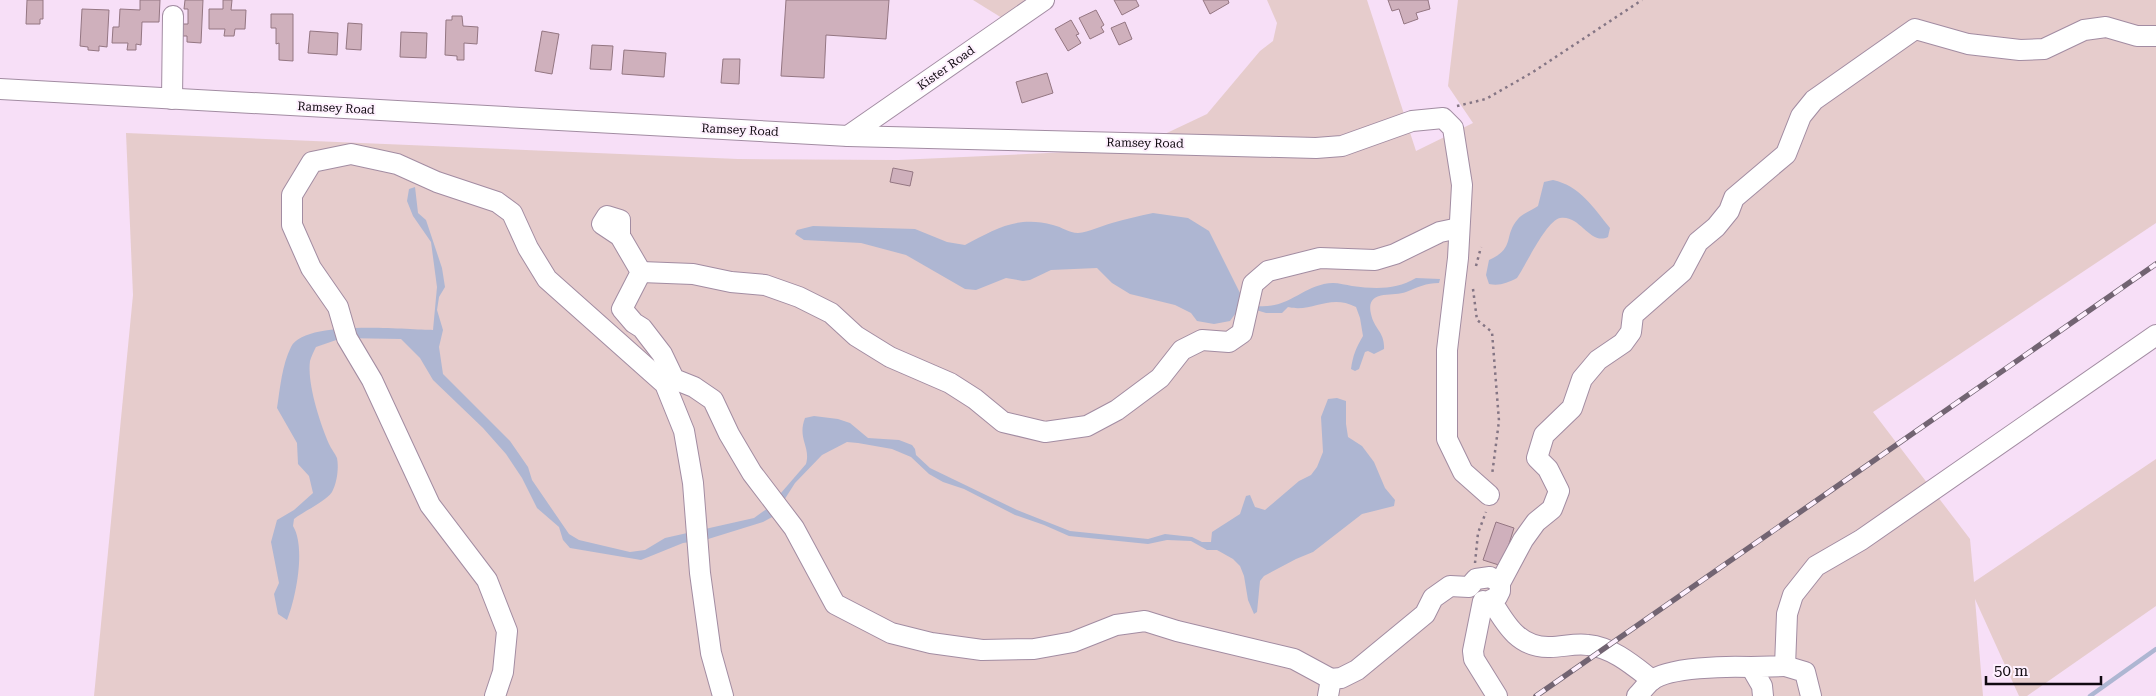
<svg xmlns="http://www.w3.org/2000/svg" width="2156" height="696" viewBox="0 0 2156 696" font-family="'Roboto Serif',serif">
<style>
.green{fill:#e6cccc}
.water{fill:#aeb6d2}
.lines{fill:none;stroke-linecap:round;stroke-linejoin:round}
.stream{stroke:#aeb6d2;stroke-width:4.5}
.building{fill:#cfb0bc;stroke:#947682}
.minor-casing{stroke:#a28ca2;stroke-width:22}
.path{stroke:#847584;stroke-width:2.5;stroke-dasharray:2.5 4;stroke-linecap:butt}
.minor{stroke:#fff;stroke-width:20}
.rail-casing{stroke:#726472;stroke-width:5.5}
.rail{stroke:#fef0fe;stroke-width:4;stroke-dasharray:11;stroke-linecap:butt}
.labels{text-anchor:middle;stroke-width:4;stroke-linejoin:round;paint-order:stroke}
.street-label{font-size:12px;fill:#100910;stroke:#fef0fe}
</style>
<rect width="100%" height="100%" fill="#f7dff7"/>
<g class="green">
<polygon points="973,0 1029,0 1002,18"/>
<polygon points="1267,0 1367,0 1416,151 1473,123 1448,86 1458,0 2156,0 2156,223 1873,412 1970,539 1974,582 2156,459 2156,606 2027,696 2019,696 1975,599 1983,696 94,696 133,295 126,133 738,159 898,160 1133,149 1207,114 1260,51 1273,41 1277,23"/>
</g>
<g class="water">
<path d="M1553,180C1580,186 1593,207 1610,228L1608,237C1590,246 1580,214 1560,218C1546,221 1526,265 1517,278C1507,283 1500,286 1489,284L1486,275L1489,260C1516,248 1503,236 1518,219C1522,214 1532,210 1538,206L1544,182Z"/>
<path d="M415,187L418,213L426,220L442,268L445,287L439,297L437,310L443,330L439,347L443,374L510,441L528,467L532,480L569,534L579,540L630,552L645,550L665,538L754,518L768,508L806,464C811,446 797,439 805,418L814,416L838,419L850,423L868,438L899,440L912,445L915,449L916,455L930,468L1017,510L1070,531L1148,539L1165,534L1192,537L1202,542H1211L1212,532L1240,514L1246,496L1250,495L1255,507L1265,510L1299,481L1311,475L1317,467L1323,452L1321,417L1328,399L1337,398L1346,401V424L1348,437L1362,446L1374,462L1385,488L1395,500L1394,506L1362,514L1313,552L1296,559L1264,576L1260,581L1257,612L1254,614L1248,600L1244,576L1240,566L1233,559L1217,550H1207L1191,541L1167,540L1148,544L1069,536L1044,525L1015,515L964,489L943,482L929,474L911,457L892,449L858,443L847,442L822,455L795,483L774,516L763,522L705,540L683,543L641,560L570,548L563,540L559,527L537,508L522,478L506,454L483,428L433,380L420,358L401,339L342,338L316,347C314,351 311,357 310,361C307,384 320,423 329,444C331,449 335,453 337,458C339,468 337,483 332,492C325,502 304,511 294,519L293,526C306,547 296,598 287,620L278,614L274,594L279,583L271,542L277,520L294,510L313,493L309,476L298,464L297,443L277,408C280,388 282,365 291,347C306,319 405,330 433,330L437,287L431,242L413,216L407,201L409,189Z"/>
<path d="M1153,213L1188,218L1209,231L1240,293L1238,310L1230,321L1214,324L1197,321L1191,313L1175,305L1130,294L1112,283L1097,268L1051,270L1030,280L1023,281L1006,278L976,290L965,289L906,255L861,243L804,240L795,234L797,230L813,226L915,229L947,242L965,245C995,229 1018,215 1053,225C1062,227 1069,233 1078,233C1089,232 1101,226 1112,223C1125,219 1139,216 1153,213Z"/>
<path d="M1416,278L1440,279L1439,283C1426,283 1418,287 1406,292C1393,297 1365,289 1371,314C1374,329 1385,332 1384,349L1374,354L1368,351L1365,352L1359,369L1355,371L1351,369C1353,355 1356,348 1363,336L1360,318L1356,307C1329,293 1313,313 1288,307L1282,313H1266L1256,310L1257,306C1291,309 1303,284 1333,283C1339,283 1346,285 1352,286C1375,289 1396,290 1416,278Z"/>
</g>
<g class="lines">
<polyline class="stream" points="2090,696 2156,649"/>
</g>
<g class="building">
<polygon points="27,0 43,0 43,19 40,19 40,24 26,24"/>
<polygon points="140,0 160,0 159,22 142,22 141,45 136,44 136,50 127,50 128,43 112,43 113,27 119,27 120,9 140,10"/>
<polygon points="185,0 203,0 201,43 187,42 187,36 182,36 182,24 188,24 188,9 184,9"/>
<polygon points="223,0 232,0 231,10 246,10 245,29 235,29 234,36 224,36 225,29 209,29 209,9 223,9"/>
<polygon points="786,0 889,0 886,39 826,35 824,78 781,76"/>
<polygon points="1114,0 1136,0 1139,6 1122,15"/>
<polygon points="1203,0 1228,0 1229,3 1210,14"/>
<polygon points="1388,0 1428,0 1430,9 1416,13 1418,19 1404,24 1399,9 1392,11"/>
<polygon points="82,9 109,10 107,47 99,46 99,51 88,50 88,47 80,46"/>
<polygon points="1096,10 1104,25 1101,27 1104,32 1090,39 1079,18"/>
<polygon points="271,14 293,14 293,61 279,60 279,43 276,44 276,28 271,28"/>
<polygon points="452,16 462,16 463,26 478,27 477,44 464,43 464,60 457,60 457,56 445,55 446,20 452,20"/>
<polygon points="1071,20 1079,34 1076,35 1081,43 1068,51 1055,29"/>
<polygon points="1125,22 1132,39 1119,45 1111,28"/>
<polygon points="348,23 362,24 361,50 346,49"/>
<polygon points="310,31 338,33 337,55 308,53"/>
<polygon points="542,31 559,34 552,74 535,71"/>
<polygon points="401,32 427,33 426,58 400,57"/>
<polygon points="592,45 613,46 611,70 590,69"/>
<polygon points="624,50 666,53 664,77 622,74"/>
<polygon points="723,59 740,59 739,84 721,83"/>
<polygon points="1047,73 1053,93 1022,103 1016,82"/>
<polygon points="893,168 913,172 910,186 890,182"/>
<polygon points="1496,522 1514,528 1502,566 1483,560"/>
</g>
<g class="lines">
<g class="minor-casing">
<g id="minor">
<polyline points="0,89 848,136 1316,148 1342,146 1412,121 1443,118 1453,128 1462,185 1458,258 1447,350 1447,439 1463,472 1489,495"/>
<polyline points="172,99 173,16"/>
<polyline points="848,136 1044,0"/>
<polyline points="620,236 620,220 607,216 602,224 620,236 641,272 622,309 634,323 642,328 662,354 674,379 694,387 713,400 729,434 752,473 794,528 835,604 891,633 931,643 982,650 1034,649 1073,642 1116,625 1145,621 1177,631 1294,659 1331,679"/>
<polyline points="641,272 693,274 731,282 765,285 799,297 831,313 856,336 890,357 950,383 975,399 1003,422 1045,432 1087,426 1117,410 1160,378 1182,350 1202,340 1229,342 1242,333 1253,284 1268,271 1320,258 1375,260 1395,254 1440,232 1459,228"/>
<polyline points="1483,601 1473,651 1474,659 1497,696"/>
<polyline points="1785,666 1805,672 1811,696"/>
<path d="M1652,680C1634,666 1612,647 1588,645C1575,643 1563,647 1550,647C1518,648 1505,623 1491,600L1497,597L1500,591V583L1523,540L1536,522L1552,509L1559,491L1548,469L1537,458L1544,435L1572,408L1582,379L1598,360L1623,343L1631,332L1633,315L1682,272L1698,242L1716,227L1729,211L1734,198L1786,154L1801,116L1814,100L1915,29L1968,44L2020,50L2044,49L2084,30L2106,27L2137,36H2156"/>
<polyline points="495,696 503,672 507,631 487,580 430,505 372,380 347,338 338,307 311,268 292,225 292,195 312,162 351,154 397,164 437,182 497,202 512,213 528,248 547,279 665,384 684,431 693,483 700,573 711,653 723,696"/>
<polyline points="1328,696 1331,679 1341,678 1357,670 1425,614 1433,598 1450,586 1469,587 1476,579 1490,577 1500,583"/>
<path d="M1637,696C1642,691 1646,685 1651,681C1667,667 1729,666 1751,667"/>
<polyline points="1763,696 1762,686 1751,667 1785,666 1787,614 1793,595 1816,566 1861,540 2156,335"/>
</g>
</g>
<g class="path">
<polyline points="1457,106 1486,99 1533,72 1642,0"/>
<polyline points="1476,266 1481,247"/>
<polyline points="1473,289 1477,320 1492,332 1499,421 1492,475"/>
<polyline points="1475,563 1478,533 1486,512"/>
</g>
<use href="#minor" class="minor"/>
<g class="rail-casing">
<polyline id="rail" points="1536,696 2156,264"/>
</g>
<use href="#rail" class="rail"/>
</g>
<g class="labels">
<g class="street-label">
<text transform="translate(946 68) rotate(-35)" y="4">Kister Road</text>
<text transform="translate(336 108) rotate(3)" y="4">Ramsey Road</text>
<text transform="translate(740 130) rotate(3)" y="4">Ramsey Road</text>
<text transform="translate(1145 143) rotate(1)" y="4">Ramsey Road</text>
</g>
</g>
<path d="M1986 676v8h115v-8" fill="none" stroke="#100910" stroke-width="2.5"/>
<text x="1994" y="676" font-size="15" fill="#100910" stroke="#fef0fe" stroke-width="4" paint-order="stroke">50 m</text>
</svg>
